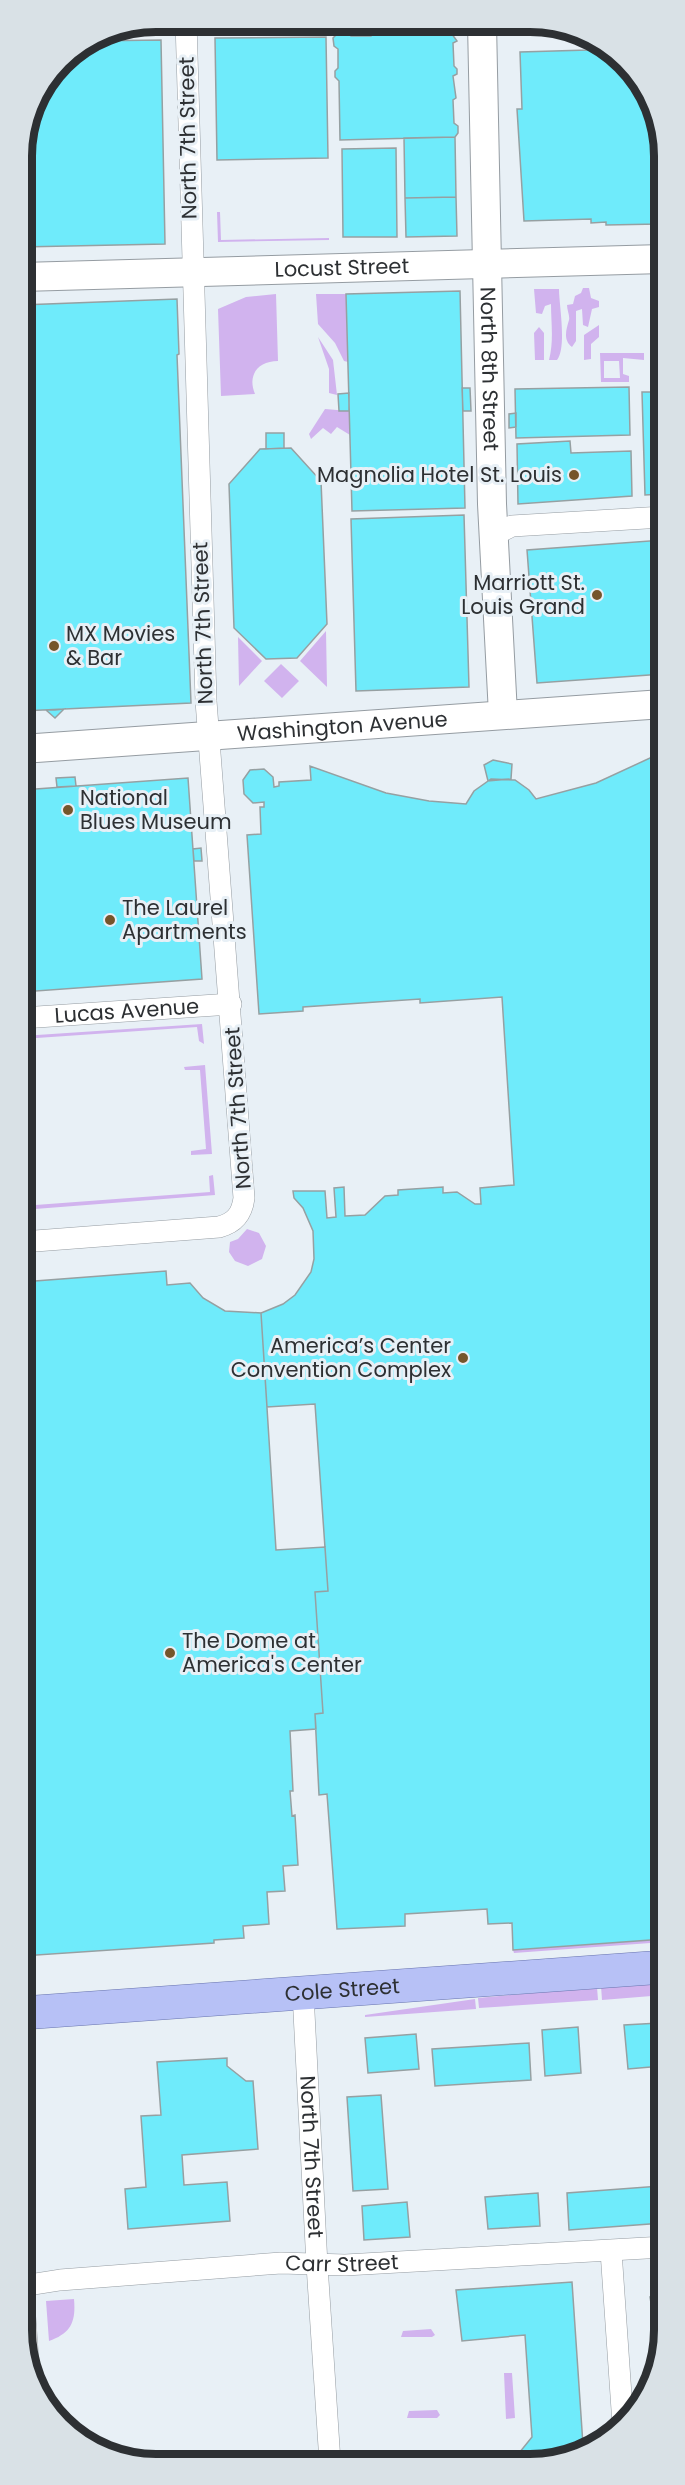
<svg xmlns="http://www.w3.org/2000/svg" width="685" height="2485" font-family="Poppins,sans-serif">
<rect width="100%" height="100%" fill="#e8f0f6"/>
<!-- green -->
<path fill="#d1b3ee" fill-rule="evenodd" d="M 217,212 L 220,212 L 221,240 L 329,238 L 329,240 L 218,242 Z
M 583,288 L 589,288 L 591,298 L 599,301 L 599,307 L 592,309 L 588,327 L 583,325 L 582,309 L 576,311 L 576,341 L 572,347 C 563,340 566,330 569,320 C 570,316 567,310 567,305 L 573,304 L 575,296 L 581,293 Z
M 534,289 L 559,289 C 559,305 567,347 557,360 L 549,360 C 554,341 551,322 551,304 L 545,306 L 542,314 L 536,313 Z
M 276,294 L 278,361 C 258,361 247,375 255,394 L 221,396 L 218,309 L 246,297 Z
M 316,294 L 346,294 L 348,362 L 344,361 L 335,343 L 318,324 Z
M 599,325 L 599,337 L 591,344 L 591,359 L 584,360 L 584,335 Z
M 539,327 L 544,333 L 544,360 L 535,360 L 534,333 Z
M 318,337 L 333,360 L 337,395 L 329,393 L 329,369 Z
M 600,353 L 644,353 L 644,360 L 623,358 L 623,374 L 629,376 L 629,382 L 601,382 ZM 604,361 L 619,361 L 620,378 L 604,378 Z
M 325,409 L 349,411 L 350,435 L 337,427 L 331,434 L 323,428 L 311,439 L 309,434 Z
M 326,631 L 327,687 L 300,661 Z
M 238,637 L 262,661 L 239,686 Z
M 281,664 L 299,681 L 282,698 L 264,681 Z
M 202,1024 L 204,1044 L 199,1041 L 197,1027 L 22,1039 L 22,1036 Z
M 205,1065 L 212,1154 L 191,1155 L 191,1151 L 206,1149 L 200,1070 L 185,1070 L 184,1067 Z
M 213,1175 L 215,1195 L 22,1210 L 22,1206 L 210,1192 L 209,1176 Z
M 247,1229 L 259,1233 L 266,1246 L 262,1259 L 248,1266 L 235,1261 L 229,1252 L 230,1242 L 238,1239 Z
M 664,1939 L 664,1942 L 514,1953 L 513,1950 Z
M 664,1982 L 664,1995 L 602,2000 L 601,1986 Z
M 597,1987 L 598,2000 L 479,2008 L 478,1998 Z
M 475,1999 L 476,2009 L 365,2017 L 365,2015 Z
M 74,2299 C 76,2322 71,2333 49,2341 L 46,2301 Z
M 431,2329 L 435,2335 L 432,2337 L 401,2337 L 403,2331 Z
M 504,2373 L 512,2373 L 515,2418 L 506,2419 Z
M 437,2410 L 440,2415 L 437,2418 L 407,2418 L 409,2411 Z"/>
<!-- building -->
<path fill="#6febfb" stroke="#96a0a2" stroke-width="1.5" d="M 443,30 L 449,30 L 457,41 L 453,43 L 454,66 L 457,69 L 457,74 L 453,76 L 456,98 L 453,100 L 454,123 L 458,126 L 458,133 L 455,137 L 340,140 L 339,81 L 335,77 L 335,71 L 338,68 L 338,49 L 334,46 L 333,38 L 339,32 L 347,32 L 351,36 L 371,36 L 375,32 L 403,35 L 406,31 L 416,31 L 419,34 L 441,33 Z
M 326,37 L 328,158 L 217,160 L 215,38 Z
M 161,40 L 165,244 L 21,247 L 21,147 L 31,104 L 61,60 L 89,41 Z
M 588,48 L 597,48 L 630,67 L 663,138 L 663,222 L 659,224 L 606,225 L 606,222 L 591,223 L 591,219 L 524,221 L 517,109 L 522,109 L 520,52 L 588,50 Z
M 455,137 L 456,197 L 405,198 L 404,138 Z
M 396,148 L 397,237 L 343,237 L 342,149 Z
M 456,197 L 457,236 L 406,237 L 405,198 Z
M 460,291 L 465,508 L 352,511 L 346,294 Z
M 177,299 L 179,354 L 177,355 L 191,703 L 22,711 L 21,305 Z
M 629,387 L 630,435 L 516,438 L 515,389 Z
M 462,388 L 470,388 L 471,411 L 463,411 Z
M 642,392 L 663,392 L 663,494 L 645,495 Z
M 349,393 L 349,411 L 339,411 L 338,394 Z
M 516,413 L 516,427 L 509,428 L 509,414 Z
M 266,433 L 284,433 L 284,448 L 266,449 Z
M 570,441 L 571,453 L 631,451 L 632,496 L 518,504 L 517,444 Z
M 291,448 L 321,481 L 327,624 L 297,658 L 266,659 L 234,628 L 229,484 L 260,449 Z
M 464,515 L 469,687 L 356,691 L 351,519 Z
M 663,540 L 663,674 L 537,683 L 527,550 Z
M 64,709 L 55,718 L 46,710 L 55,710 Z
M 663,752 L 664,1939 L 513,1950 L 512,1923 L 488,1924 L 487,1909 L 405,1914 L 405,1926 L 337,1929 L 327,1794 L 319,1795 L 315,1714 L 323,1713 L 315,1592 L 328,1591 L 315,1404 L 267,1407 L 261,1313 L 283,1304 L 295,1295 L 311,1272 L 314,1259 L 313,1231 L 303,1208 L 294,1198 L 293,1191 L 325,1191 L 327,1218 L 336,1217 L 334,1188 L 344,1187 L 345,1216 L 365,1215 L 385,1196 L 398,1195 L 398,1190 L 443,1187 L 443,1193 L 457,1192 L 475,1204 L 481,1204 L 480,1188 L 514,1185 L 502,997 L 420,1003 L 420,999 L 303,1007 L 303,1011 L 259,1014 L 247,835 L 261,834 L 260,807 L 264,807 L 264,802 L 253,803 L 244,794 L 243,780 L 250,770 L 264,769 L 273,777 L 274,787 L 279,786 L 279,782 L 311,780 L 310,766 L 386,793 L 429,801 L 466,804 L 474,791 L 491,779 L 515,780 L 529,790 L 536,799 L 596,783 Z
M 493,760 L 512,764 L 511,779 L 488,781 L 484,765 Z
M 75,777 L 76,786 L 57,787 L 56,778 Z
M 188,778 L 202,979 L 22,992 L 22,790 Z
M 201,848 L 202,861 L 194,861 L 193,849 Z
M 166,1271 L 167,1285 L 190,1283 L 203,1298 L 225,1311 L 261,1313 L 276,1550 L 325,1547 L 328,1591 L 315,1592 L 323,1713 L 315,1714 L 316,1729 L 290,1731 L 293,1791 L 290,1791 L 292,1816 L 295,1815 L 298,1865 L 283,1866 L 285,1891 L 267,1892 L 269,1924 L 243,1926 L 244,1938 L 214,1940 L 214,1943 L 22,1956 L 22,1282 Z
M 659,2023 L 662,2066 L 628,2069 L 624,2025 Z
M 578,2027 L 581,2073 L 545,2076 L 542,2030 Z
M 416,2034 L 419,2069 L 368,2073 L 365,2038 Z
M 529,2043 L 531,2080 L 435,2086 L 432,2049 Z
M 227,2058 L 227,2066 L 246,2081 L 253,2081 L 258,2149 L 182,2155 L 184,2185 L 227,2182 L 230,2221 L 128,2229 L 125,2189 L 146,2187 L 141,2116 L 161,2115 L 157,2062 Z
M 381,2095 L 388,2189 L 353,2191 L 347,2097 Z
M 660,2186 L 663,2223 L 569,2230 L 567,2193 Z
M 538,2193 L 540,2226 L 488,2229 L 485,2197 Z
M 407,2202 L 410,2237 L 364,2240 L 362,2206 Z
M 572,2282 L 583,2445 L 588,2449 L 547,2463 L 511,2463 L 532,2437 L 525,2335 L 462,2341 L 456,2290 Z
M 652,2286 L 664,2286 L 664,2338 L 657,2354 L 654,2354 L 652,2327 L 655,2327 L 650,2297 L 653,2297 Z"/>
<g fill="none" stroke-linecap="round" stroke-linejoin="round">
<!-- street casing -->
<g stroke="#959ca2" stroke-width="22">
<g id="street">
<path d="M 494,542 L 500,532 L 512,526 L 663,517"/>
<path id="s1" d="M 22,1018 L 231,1004"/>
<path d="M 22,1242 L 219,1227 C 235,1223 242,1214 244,1198 L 206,701 L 186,21"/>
<path id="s2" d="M 303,1993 L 317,2265 L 330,2462"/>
<path d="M 611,2251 L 623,2424"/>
<path d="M 22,2274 L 28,2359"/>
<path id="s3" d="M 22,2286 L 60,2280 L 281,2263 L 345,2265 L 664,2247"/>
</g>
</g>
<!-- secondary casing -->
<g stroke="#959ca2" stroke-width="30">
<g id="secondary">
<path id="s4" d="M 482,23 L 492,504 L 503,714"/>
<path id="s5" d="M 21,277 L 663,259"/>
<path id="s6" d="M 22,749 L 663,704"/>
</g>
</g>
<!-- primary casing -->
<g stroke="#6874ae" stroke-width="34">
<g id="primary">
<path id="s7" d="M 22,2013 L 664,1967"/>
</g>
</g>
<!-- street -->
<use href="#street" stroke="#fff" stroke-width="21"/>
<!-- secondary -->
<use href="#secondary" stroke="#fff" stroke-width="28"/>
<!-- primary -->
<use href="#primary" stroke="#b7c1f6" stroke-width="33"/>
</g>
<!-- markers -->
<g fill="#75552b" stroke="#e8f0f6" stroke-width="2">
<circle cx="574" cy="475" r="6"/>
<circle cx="597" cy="595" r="6"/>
<circle cx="54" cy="646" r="6"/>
<circle cx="68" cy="810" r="6"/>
<circle cx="110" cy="920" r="6"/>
<circle cx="463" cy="1358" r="6"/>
<circle cx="170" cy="1653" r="6"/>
</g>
<g text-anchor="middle" stroke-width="6" stroke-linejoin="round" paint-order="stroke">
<!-- street labels -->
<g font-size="21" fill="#2d3033" stroke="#e8f0f6">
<text transform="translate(188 138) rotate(-91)" y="7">North 7th Street</text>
<text dy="7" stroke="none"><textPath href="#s5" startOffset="321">Locust Street</textPath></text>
<text dy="7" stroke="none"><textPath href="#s4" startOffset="346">North 8th Street</textPath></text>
<text transform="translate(203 623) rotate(-92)" y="7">North 7th Street</text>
<text dy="7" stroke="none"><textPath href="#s6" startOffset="321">Washington Avenue</textPath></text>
<text dy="7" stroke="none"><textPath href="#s1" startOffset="105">Lucas Avenue</textPath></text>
<text transform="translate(238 1108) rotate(-94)" y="7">North 7th Street</text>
<text dy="7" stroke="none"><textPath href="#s7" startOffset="321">Cole Street</textPath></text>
<text dy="7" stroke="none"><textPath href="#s2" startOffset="164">North 7th Street</textPath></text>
<text dy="7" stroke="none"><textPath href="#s3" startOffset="321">Carr Street</textPath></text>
</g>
<!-- poi labels -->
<g font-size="21" fill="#2d3033" stroke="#e8f0f6" text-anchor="start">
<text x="562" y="482" text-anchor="end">Magnolia Hotel St. Louis</text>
<text x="585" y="590" text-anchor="end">Marriott St.<tspan x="585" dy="24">Louis Grand</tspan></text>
<text x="66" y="641">MX Movies<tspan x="66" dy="24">&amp; Bar</tspan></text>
<text x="80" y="805">National<tspan x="80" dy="24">Blues Museum</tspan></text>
<text x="122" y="915">The Laurel<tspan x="122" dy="24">Apartments</tspan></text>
<text x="451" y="1353" text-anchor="end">America’s Center<tspan x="451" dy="24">Convention Complex</tspan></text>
<text x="182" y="1648">The Dome at<tspan x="182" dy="24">America's Center</tspan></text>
</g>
</g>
<!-- crop -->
<path d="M0 0H685V2485H0ZM156 32H530A124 124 0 0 1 654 156V2330A124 124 0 0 1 530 2454H156A124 124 0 0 1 32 2330V156A124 124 0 0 1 156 32Z" fill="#d9e1e6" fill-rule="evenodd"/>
<path fill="none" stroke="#2d3033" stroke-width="8" d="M156 32H530A124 124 0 0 1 654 156V2330A124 124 0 0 1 530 2454H156A124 124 0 0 1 32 2330V156A124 124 0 0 1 156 32Z"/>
</svg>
